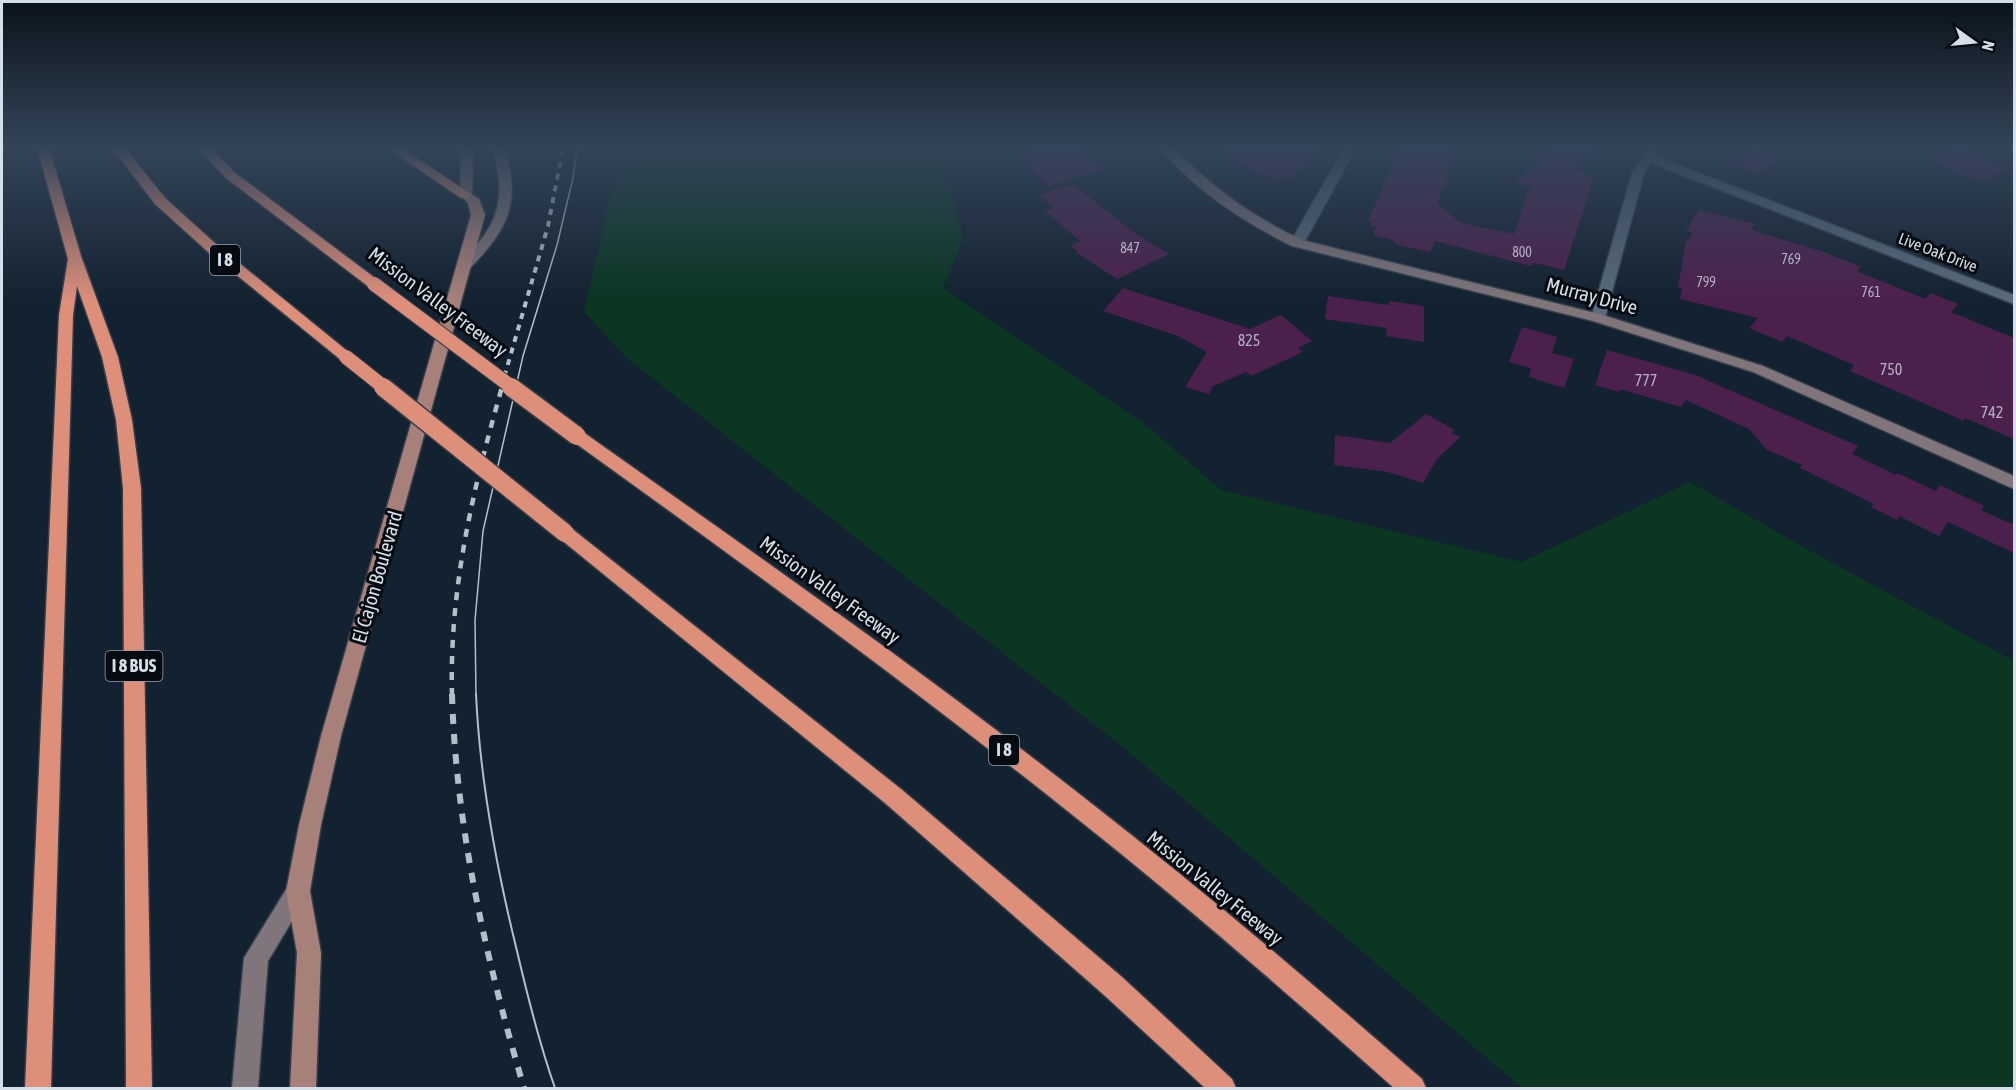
<svg xmlns="http://www.w3.org/2000/svg" width="2016" height="1090" font-family="'Asap Condensed',sans-serif">
<rect width="100%" height="100%" fill="#132230"/>
<!-- green -->
<path fill="#0a3622" d="M 627,148 L 941,148 L 963,239 L 943,288 L 1146,425 L 1221,490 L 1522,562 L 1690,482 L 1812,552 L 2014,661 L 2014,1088 L 1522,1088 L 1125,749 L 628,359 L 584,312 L 608,205 L 628,155 Z"/>
<!-- building -->
<path fill="#4c204d" d="M 1038,148 L 1079,148 L 1104,169 L 1049,186 L 1015,155 Z
M 1222,148 L 1322,148 L 1290,178 L 1283,176 L 1278,180 L 1252,171 Z
M 1400,148 L 1451,148 L 1446,161 L 1453,162 L 1437,203 L 1461,223 L 1514,234 L 1530,187 L 1514,183 L 1554,148 L 1600,148 L 1574,171 L 1594,176 L 1564,270 L 1540,264 L 1532,263 L 1531,266 L 1435,241 L 1430,252 L 1399,245 L 1393,242 L 1394,240 L 1373,235 L 1376,227 L 1371,226 L 1372,222 L 1368,221 Z
M 1754,148 L 1779,157 L 1760,174 L 1733,164 Z
M 1958,148 L 1964,148 L 2009,169 L 1978,182 L 1930,160 Z
M 1073,184 L 1133,232 L 1169,254 L 1117,279 L 1076,252 L 1078,251 L 1070,246 L 1080,241 L 1045,211 L 1054,208 L 1039,195 Z
M 1699,210 L 1755,224 L 1751,230 L 1821,251 L 1861,267 L 1857,271 L 1925,299 L 1931,293 L 1958,304 L 1951,312 L 2014,338 L 2014,439 L 1965,418 L 1964,421 L 1850,371 L 1854,365 L 1787,336 L 1782,342 L 1749,328 L 1758,318 L 1680,299 L 1682,288 L 1678,287 L 1686,242 L 1693,233 L 1686,231 Z
M 1123,288 L 1250,329 L 1281,315 L 1312,341 L 1298,348 L 1303,352 L 1251,376 L 1246,372 L 1213,386 L 1209,394 L 1185,387 L 1207,352 L 1178,336 L 1103,311 Z
M 1328,296 L 1389,305 L 1389,301 L 1424,306 L 1424,342 L 1386,336 L 1387,328 L 1325,319 Z
M 1522,327 L 1557,337 L 1552,353 L 1574,359 L 1564,388 L 1529,377 L 1531,368 L 1509,362 Z
M 1607,350 L 1695,375 L 1858,446 L 1852,454 L 1896,475 L 1897,473 L 1936,491 L 1940,485 L 1984,506 L 1981,510 L 2014,525 L 2014,553 L 1948,522 L 1939,536 L 1899,516 L 1897,520 L 1871,507 L 1874,504 L 1800,468 L 1802,465 L 1766,449 L 1749,429 L 1686,400 L 1681,407 L 1620,389 L 1619,392 L 1595,385 Z
M 1426,414 L 1455,430 L 1451,433 L 1460,437 L 1437,459 L 1423,483 L 1388,472 L 1334,465 L 1335,435 L 1390,443 Z"/>
<g fill="none" stroke-linecap="round" stroke-linejoin="round">
<!-- street casing -->
<g stroke="#343e4a" stroke-width="3">
<path id="street" d="M 1344,148 L 1356,148 L 1304,243 L 1297,247 L 1292,246 L 1290,243 Z
M 1648,148 L 1660,148 L 1655,156 L 2014,295 L 2014,304 L 1651,163 L 1644,173 L 1605,318 L 1598,322 L 1593,321 L 1591,318 L 1632,173 Z"/>
</g>
<!-- secondary casing -->
<g stroke="#343e4a" stroke-width="3">
<path id="secondary" d="M 461,148 L 473,148 L 472,195 L 466,199 L 460,195 Z
M 492,148 L 504,148 C 522,202 508,229 470,268 L 465,269 L 458,265 C 466,255 475,247 483,237 C 504,209 502,180 492,148 Z
M 1161,148 L 1174,148 C 1211,187 1253,217 1302,240 L 1603,315 L 1763,366 L 2014,476 L 2014,489 L 1753,372 L 1593,321 L 1292,246 C 1244,222 1195,191 1161,148 Z
M 298,880 L 306,883 L 310,891 L 268,961 L 258,1088 L 232,1088 L 244,958 L 290,883 Z"/>
</g>
<!-- primary casing -->
<g stroke="#343e4a" stroke-width="3">
<path id="primary" d="M 466,191 L 479,199 L 485,215 L 341,736 L 321,825 L 310,891 L 321,953 L 316,1088 L 290,1088 L 297,953 L 286,891 L 299,825 L 321,736 L 471,215 L 468,203 L 460,195 Z"/>
</g>
<!-- highway casing -->
<g stroke="#343e4a" stroke-width="3">
<path id="highway" d="M 37,148 L 49,148 L 81,256 L 118,357 L 132,420 L 141,488 L 152,1088 L 126,1088 L 123,488 L 116,420 L 102,357 L 77,286 L 73,315 L 51,1088 L 25,1088 L 59,315 L 68,259 Z
M 112,148 L 125,148 L 165,198 L 217,245 L 351,354 L 354,357 L 351,360 L 341,360 L 207,251 L 155,204 Z
M 198,148 L 211,148 L 234,172 L 379,281 L 381,284 L 379,287 L 369,287 L 226,178 Z
M 387,148 L 402,148 L 472,195 L 466,199 L 461,198 Z
M 577,430 L 583,432 C 751,551 920,669 1082,796 C 1199,887 1311,982 1422,1079 L 1426,1088 L 1394,1088 C 1287,993 1178,898 1065,809 C 904,681 738,560 571,440 L 569,436 L 571,432 Z
M 565,526 L 571,528 L 901,789 L 1122,977 L 1232,1079 L 1236,1088 L 1205,1088 L 1104,995 L 885,803 L 559,538 L 556,533 L 559,528 Z"/>
</g>
<!-- street -->
<use href="#street" fill="#586a7b" fill-rule="evenodd"/>
<!-- secondary -->
<use href="#secondary" fill="#80757b" fill-rule="evenodd"/>
<!-- primary -->
<use href="#primary" fill="#a8807a" fill-rule="evenodd"/>
<!-- highway -->
<use href="#highway" fill="#de8f7a" fill-rule="evenodd"/>
<!-- tram-far1 -->
<path stroke="#b4bfca" stroke-width="1.5" d="M 476,696 L 475,620 L 483,531 L 523,356 L 557,245 L 573,178 L 577,148"/>
<!-- tram -->
<path stroke="#b4bfca" stroke-width="2" d="M 476,694 C 480,782 496,866 517,951 C 528,998 539,1043 555,1088"/>
<!-- rail-far2 -->
<path stroke="#b4bfca" stroke-width="4" stroke-dasharray="6 6" stroke-linecap="butt" d="M 501,388 L 548,226 L 563,148"/>
<!-- rail-far1 -->
<path stroke="#b4bfca" stroke-width="4.5" stroke-dasharray="8 8" stroke-linecap="butt" d="M 452,696 C 449,589 473,489 502,387"/>
<!-- rail -->
<path stroke="#b4bfca" stroke-width="6" stroke-dasharray="10 10" stroke-linecap="butt" d="M 452,694 C 456,829 486,959 524,1088"/>
<!-- highway-bridge-far1 casing -->
<g stroke="#343e4a" stroke-width="16" stroke-linecap="butt">
<path id="highway-bridge-far1" d="M 374,284 L 513,388
M 346,357 L 385,388"/>
</g>
<!-- highway-bridge casing -->
<g stroke="#343e4a" stroke-width="21" stroke-linecap="butt">
<path id="highway-bridge" d="M 383,387 L 565,533
M 511,387 L 577,436"/>
</g>
<!-- highway-bridge-far1 -->
<use href="#highway-bridge-far1" stroke="#de8f7a" stroke-width="14"/>
<!-- highway-bridge -->
<use href="#highway-bridge" stroke="#de8f7a" stroke-width="18"/>
</g>
<!-- sky -->
<linearGradient id="sky" x2="0" y2="1"><stop stop-color="#0a131a"/><stop offset="0.49" stop-color="#334459"/><stop offset="1" stop-color="#334459" stop-opacity="0"/></linearGradient>
<rect width="2016" height="301" fill="url(#sky)"/>
<g text-anchor="middle" stroke-width="6" stroke-linejoin="round" paint-order="stroke">
<!-- far-number labels -->
<g font-size="14" fill="#b3afc2">
<text x="1130" y="253">847</text>
<text x="1522" y="257">800</text>
<text x="1791" y="264">769</text>
<text x="1706" y="287">799</text>
<text x="1871" y="297">761</text>
</g>
<!-- far-street labels -->
<g font-size="16" fill="#d5dfe9" stroke="#050b11">
<text transform="translate(1938 252) rotate(21)" y="6">Live Oak Drive</text>
</g>
<!-- number labels -->
<g font-size="16" fill="#b3afc2">
<text x="1249" y="346">825</text>
<text x="1891" y="375">750</text>
<text x="1646" y="386">777</text>
<text x="1992" y="418">742</text>
</g>
<!-- shield labels -->
<g fill="#050b11" stroke="#979fa8" stroke-width="1.5">
<rect x="210" y="245" width="30" height="30" rx="4.5"/>
<rect x="105.5" y="651" width="57" height="30" rx="4.5"/>
<rect x="989" y="735" width="30" height="30" rx="4.5"/>
</g>
<g font-size="18" font-weight="bold" fill="#d5dfe9">
<text x="225" y="266">I 8</text>
<text x="134" y="672">I 8 BUS</text>
<text x="1004" y="756">I 8</text>
</g>
<!-- street labels -->
<g font-size="20" fill="#d5dfe9" stroke="#050b11">
<text transform="translate(1592 296) rotate(15)" y="7">Murray Drive</text>
<text transform="translate(438 302) rotate(37)" y="7">Mission Valley Freeway</text>
<text transform="translate(377 577) rotate(-74)" y="7">El Cajon Boulevard</text>
<text transform="translate(830 590) rotate(36)" y="7">Mission Valley Freeway</text>
<text transform="translate(1215 888) rotate(39)" y="7">Mission Valley Freeway</text>
</g>
</g>
<!-- border -->
<rect width="2016" height="1090" fill="none" stroke="#d5dfe9" stroke-width="6"/>
<!-- north arrow -->
<g transform="translate(1974 42) rotate(105)" stroke="#050b11" stroke-width="4.5" paint-order="stroke">
<path d="M0-4.5L10 22L0 15L-10 22Z" fill="#d5dfe9"/>
<text y="-9" font-size="16" font-weight="bold" text-anchor="middle" fill="#d5dfe9">N</text>
</g>
</svg>
